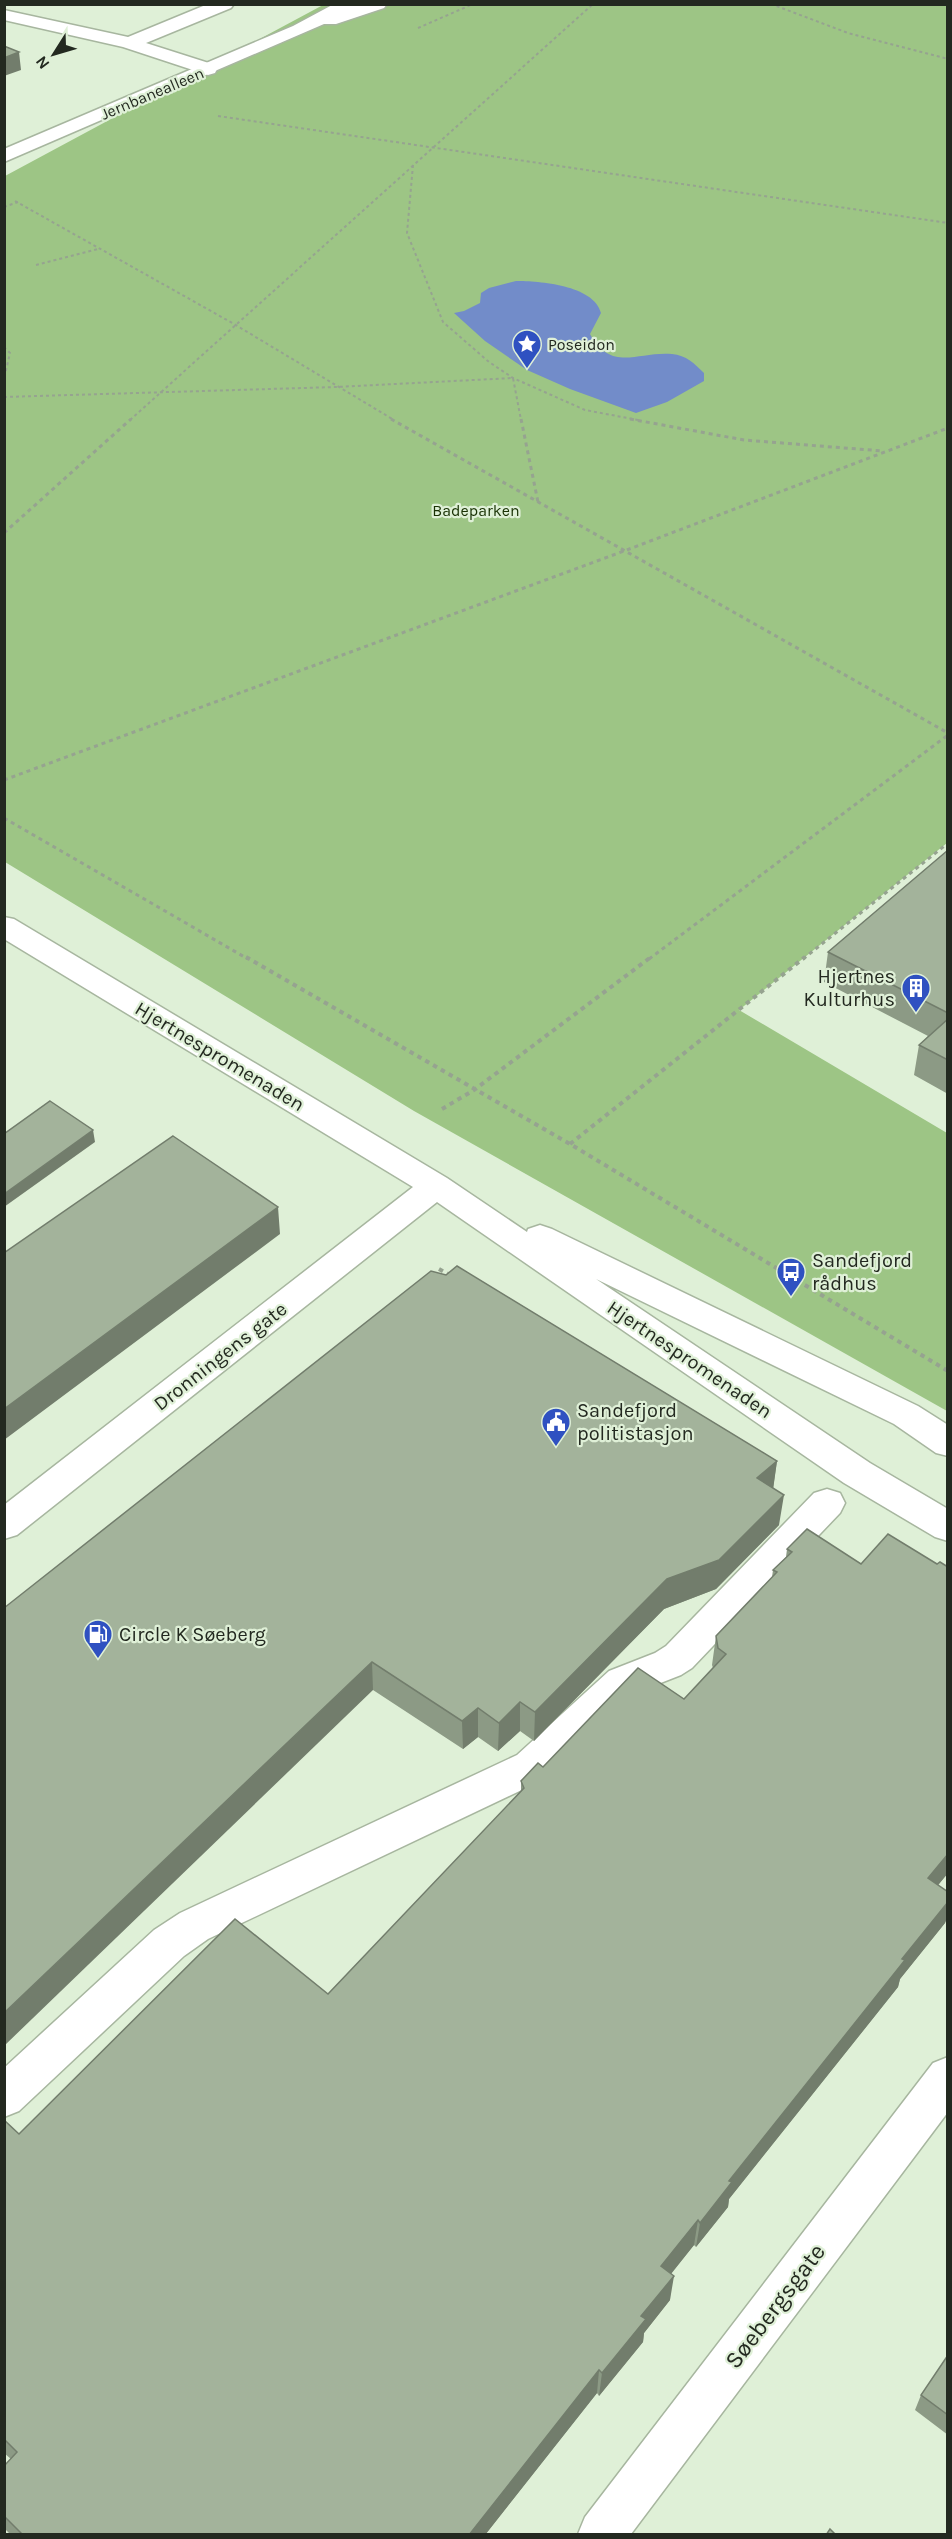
<svg xmlns="http://www.w3.org/2000/svg" width="952" height="2539" font-family="Karla,sans-serif">
<rect width="100%" height="100%" fill="#dff0d7"/>
<!-- green -->
<path fill="#9dc585" d="M 323,5 L 947,5 L 947,843 L 739,1010 L 947,1133 L 947,1411 L 414,1111 L 5,862 L 5,176 Z"/>
<!-- water -->
<path fill="#728cc9" d="M 516,281 C 539,281 594,285 601,313 L 590,334 C 611,373 638,351 672,354 C 686,355 695,364 704,373 L 704,381 L 667,402 L 636,413 L 570,389 L 527,370 L 485,341 L 454,313 L 464,311 L 480,303 L 481,293 L 489,288 Z"/>
<g fill="none" stroke-linecap="round" stroke-linejoin="round">
<!-- lane casing -->
<g stroke="#a7b69f" stroke-width="3">
<path id="lane" d="M 208,4 L 234,4 L 231,8 L 146,43 L 215,65 L 217,69 L 215,73 L 208,75 L 123,47 L 4,20 L 4,10 L 128,37 Z"/>
</g>
<!-- street casing -->
<g stroke="#a7b69f" stroke-width="3">
<path id="street" d="M 4,917 L 14,919 L 447,1178 L 527,1232 L 528,1229 L 540,1225 L 552,1229 L 918,1406 L 948,1425 L 948,1456 L 936,1453 L 894,1424 L 596,1279 L 870,1463 L 948,1509 L 948,1541 L 935,1537 L 844,1483 L 437,1202 L 17,1535 L 4,1539 L 4,1505 L 413,1187 L 4,939 Z
M 827,1489 L 840,1493 L 845,1503 L 840,1513 L 692,1668 L 681,1675 L 635,1693 L 545,1779 L 208,1939 L 184,1956 L 19,2111 L 4,2117 L 4,2068 L 154,1930 L 180,1913 L 517,1755 L 609,1671 L 655,1653 L 666,1646 L 814,1493 Z
M 948,2057 L 948,2112 L 631,2534 L 578,2534 L 585,2517 L 933,2063 Z"/>
</g>
<!-- secondary casing -->
<g stroke="#a7b69f" stroke-width="3">
<path id="secondary" d="M 334,4 L 387,4 L 384,8 L 336,24 L 324,24 L 4,162 L 4,149 L 293,26 Z"/>
</g>
<!-- path-far2 -->
<path stroke="#96a390" stroke-width="2" stroke-dasharray="3 3" stroke-linecap="butt" d="M 771,4 L 848,33 L 948,59
M 418,28 L 473,4
M 218,116 L 948,223
M 413,165 L 407,233 L 443,322 L 489,362 L 513,378 L 585,410 L 638,420
M 15,201 L 234,324 L 394,420
M 4,207 L 18,202
M 36,265 L 98,249
M 4,347 L 10,353 L 4,379
M 4,397 L 336,387 L 513,378 L 521,420
M 130,420 L 593,4"/>
<!-- path-far1 -->
<path stroke="#96a390" stroke-width="3" stroke-dasharray="4 4" stroke-linecap="butt" d="M 391,419 L 948,733
M 521,419 L 538,502
M 630,419 L 744,440 L 883,451
M 4,533 L 131,419
M 4,780 L 624,551 L 948,428
M 4,818 L 248,959
M 649,959 L 948,735
M 803,959 L 948,843"/>
<!-- path -->
<path stroke="#96a390" stroke-width="4" stroke-dasharray="4.5 4.5" stroke-linecap="butt" d="M 246,957 L 570,1144 L 948,1371
M 442,1109 L 474,1090 L 651,957
M 570,1144 L 805,957
M 439,1269 L 450,1275"/>
<!-- lane -->
<use href="#lane" fill="#fff" fill-rule="evenodd"/>
<!-- street -->
<use href="#street" fill="#fff" fill-rule="evenodd"/>
<!-- secondary -->
<use href="#secondary" fill="#fff" fill-rule="evenodd"/>
</g>
<!-- wall -->
<path fill="#8c9a85" d="M 948,850 L 948,1094 L 914,1075 L 919,1045 L 928,1036 L 824,982 L 828,952 Z
M 777,1461 L 773,1488 L 779,1525 L 716,1589 L 664,1609 L 534,1741 L 520,1731 L 498,1751 L 478,1737 L 463,1749 L 373,1690 L 4,1608 Z
M 787,1549 L 861,1564 L 937,1564 L 948,1567 L 948,1873 L 938,1885 L 948,1892 L 948,1915 L 945,1923 L 900,1979 L 898,1987 L 729,2199 L 728,2207 L 696,2247 L 694,2245 L 671,2274 L 670,2300 L 644,2333 L 643,2342 L 599,2396 L 597,2393 L 485,2535 L 11,2535 L 4,2528 L 4,2466 L 11,2459 L 4,2453 L 4,2120 L 19,2134 L 328,1994 L 521,1792 L 521,1781 L 543,1767 L 684,1699 L 713,1668 L 712,1665 L 716,1636 L 772,1577 L 773,1570 L 786,1557 Z
M 948,2355 L 948,2435 L 915,2410 L 921,2395 Z"/>
<!-- shaded-wall -->
<path fill="#727d6c" d="M 19,52 L 21,70 L 4,76 L 4,58 Z
M 93,1130 L 95,1142 L 4,1207 L 4,1194 Z
M 278,1207 L 280,1234 L 4,1440 L 4,1409 Z
M 777,1461 L 773,1490 L 757,1478 Z
M 784,1495 L 779,1525 L 716,1589 L 664,1609 L 534,1741 L 535,1712 L 667,1579 Z
M 372,1662 L 373,1690 L 4,2046 L 4,2013 Z
M 520,1702 L 520,1731 L 498,1751 L 499,1723 Z
M 478,1708 L 478,1737 L 463,1749 L 462,1721 Z
M 948,1854 L 948,1873 L 921,1906 L 928,1878 Z
M 948,1902 L 948,1915 L 945,1923 L 900,1979 L 898,1987 L 729,2199 L 728,2207 L 696,2247 L 700,2223 L 729,2181 L 902,1959 Z
M 698,2220 L 694,2245 L 658,2290 L 661,2266 Z
M 674,2276 L 670,2300 L 644,2333 L 643,2342 L 599,2396 L 602,2373 L 641,2316 Z
M 599,2370 L 597,2393 L 485,2535 L 469,2535 Z"/>
<!-- building -->
<path fill="#a3b39b" stroke="#727d6c" stroke-width="1.5" d="M 4,46 L 19,52 L 4,58 Z
M 948,850 L 948,1013 L 828,952 Z
M 948,1019 L 948,1060 L 919,1045 Z
M 50,1101 L 93,1130 L 4,1194 L 4,1134 Z
M 173,1136 L 278,1207 L 4,1409 L 4,1253 Z
M 457,1266 L 777,1461 L 757,1478 L 784,1495 L 719,1560 L 667,1579 L 535,1712 L 520,1702 L 499,1723 L 478,1708 L 462,1721 L 372,1662 L 4,2013 L 4,1608 L 431,1271 L 446,1275 Z
M 807,1529 L 861,1564 L 888,1534 L 937,1564 L 940,1562 L 948,1567 L 948,1854 L 928,1878 L 948,1892 L 948,1902 L 902,1959 L 905,1960 L 729,2181 L 732,2182 L 700,2223 L 698,2220 L 661,2266 L 674,2276 L 641,2316 L 646,2319 L 602,2373 L 599,2370 L 469,2535 L 23,2535 L 4,2516 L 4,2466 L 17,2452 L 4,2439 L 4,2120 L 19,2134 L 235,1919 L 328,1994 L 524,1788 L 521,1781 L 538,1763 L 543,1767 L 638,1668 L 684,1699 L 726,1654 L 718,1648 L 716,1636 L 777,1572 L 773,1570 L 792,1552 L 787,1549 Z
M 948,2355 L 948,2415 L 921,2395 Z
M 830,2529 L 836,2535 L 826,2535 Z"/>
<!-- icons -->
<defs>
<g id="sight-pin" transform="scale(1.5)"><path d="M0 17L-7.5 6A9.5 9.5 0 1 1 7.5 6Z" fill="#2f51c1" stroke="#dff0d7"/><path d="M0-6L1.8-2.2L6-1.7L2.9 1.2L3.7 5.4L0 3.3L-3.7 5.4L-2.9 1.2L-6-1.7L-1.8-2.2Z" fill="#fff"/></g>
<g id="building-pin" transform="scale(1.5)"><path d="M0 17L-7.5 6A9.5 9.5 0 1 1 7.5 6Z" fill="#2f51c1" stroke="#dff0d7"/><path d="M-4-6H4V6H1V3H-1V6H-4ZM-2.5-4.3h1.7v1.8h-1.7ZM.8-4.3h1.7v1.8H.8ZM-2.5-1h1.7V.8h-1.7ZM.8-1h1.7V.8H.8Z" fill="#fff"/></g>
<g id="bus-pin" transform="scale(1.5)"><path d="M0 17L-7.5 6A9.5 9.5 0 1 1 7.5 6Z" fill="#2f51c1" stroke="#dff0d7"/><path d="M-5-6H5V4H4V6H2V4H-2V6H-4V4H-5ZM-3.5-4V0h7V-4ZM-3.5 1.2v1.5H-2V1.2ZM2 1.2v1.5H3.5V1.2Z" fill="#fff"/></g>
<g id="civic-pin" transform="scale(1.5)"><path d="M0 17L-7.5 6A9.5 9.5 0 1 1 7.5 6Z" fill="#2f51c1" stroke="#dff0d7"/><path d="M-.6-6.5H3V-4.5H.6V-3L4-1V1h2V6H-6V1h2V-1L-.6-3ZM-1.2 2.5V6h2.4V2.5Z" fill="#fff"/></g>
<g id="fuel-pin" transform="scale(1.5)"><path d="M0 17L-7.5 6A9.5 9.5 0 1 1 7.5 6Z" fill="#2f51c1" stroke="#dff0d7"/><path d="M-5.5-6h7V0h2V4h1.3V-2.5L3-4.5l.8-.8L6-3V5H2.5V1h-1V6h-7ZM-4.2-4.7v3.2H.2V-4.7Z" fill="#fff"/></g>
</defs>
<g fill-rule="evenodd">
<use href="#sight-pin" x="527" y="344"/>
<use href="#building-pin" x="916" y="988"/>
<use href="#bus-pin" x="791" y="1272"/>
<use href="#civic-pin" x="556" y="1422"/>
<use href="#fuel-pin" x="98" y="1634"/>
</g>
<g text-anchor="middle" stroke-width="4.5" stroke-linejoin="round" paint-order="stroke">
<!-- far-street labels -->
<g font-size="16" fill="#232920" stroke="#dff0d7">
<text transform="translate(152 93) rotate(-23)" y="6">Jernbanealleen</text>
</g>
<!-- far-poi labels -->
<g font-size="16" fill="#232920" stroke="#dff0d7" text-anchor="start">
<text x="548" y="350">Poseidon</text>
</g>
<!-- far-park labels -->
<g font-size="16" fill="#193204" stroke="#dff0d7">
<text x="476" y="516">Badeparken</text>
</g>
<!-- poi labels -->
<g font-size="20" fill="#232920" stroke="#dff0d7" text-anchor="start">
<text x="895" y="983" text-anchor="end">Hjertnes<tspan x="895" dy="23">Kulturhus</tspan></text>
<text x="812" y="1267">Sandefjord<tspan x="812" dy="23">rådhus</tspan></text>
<text x="577" y="1417">Sandefjord<tspan x="577" dy="23">politistasjon</tspan></text>
<text x="119" y="1641">Circle K Søeberg</text>
</g>
<!-- street labels -->
<g font-size="20" fill="#232920" stroke="#dff0d7">
<text transform="translate(220 1056) rotate(31)" y="7">Hjertnespromenaden</text>
<text transform="translate(220 1356) rotate(-38)" y="7">Dronningens gate</text>
<text transform="translate(690 1359) rotate(34)" y="7">Hjertnespromenaden</text>
</g>
<!-- near-street labels -->
<g font-size="24" fill="#232920" stroke="#dff0d7">
<text transform="translate(775 2306) rotate(-53)" y="8">Søebergsgate</text>
</g>
</g>
<!-- border -->
<rect width="952" height="2539" fill="none" stroke="#232920" stroke-width="12"/>
<!-- north arrow -->
<g transform="translate(54 54) rotate(233)" stroke="#dff0d7" stroke-width="4.5" paint-order="stroke">
<path d="M0-4.5L10 22L0 15L-10 22Z" fill="#232920"/>
<text y="-9" font-size="16" font-weight="bold" text-anchor="middle" fill="#232920">N</text>
</g>
</svg>
